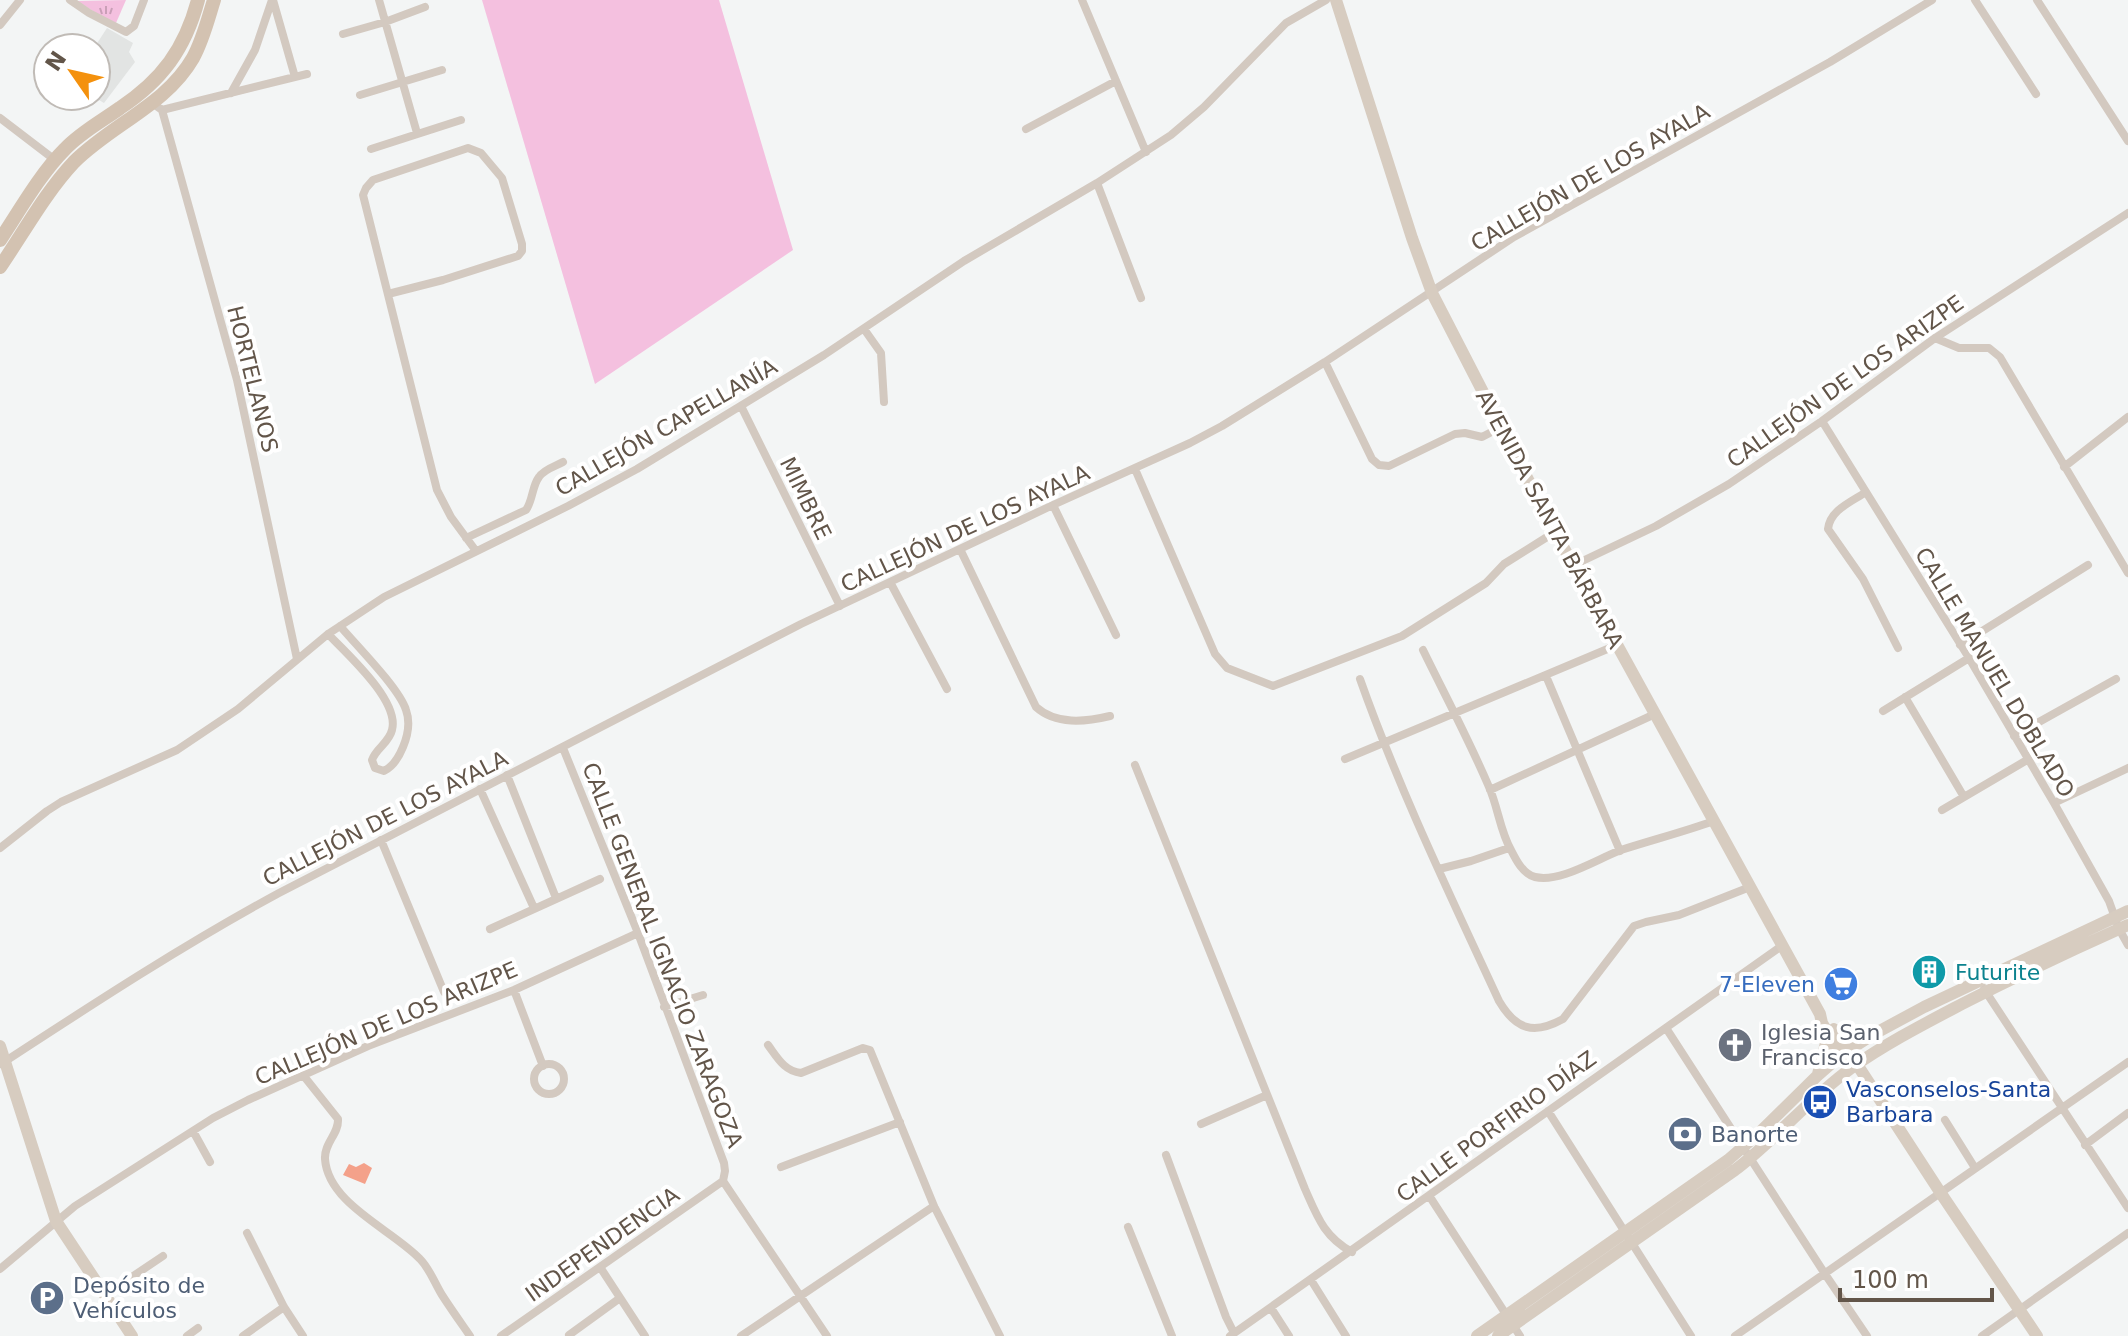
<svg xmlns="http://www.w3.org/2000/svg" width="2128" height="1336" font-family="'DejaVu Sans',sans-serif">
<defs>
<pattern id="grass-tufts" width="24" height="20" patternUnits="userSpaceOnUse" patternTransform="scale(2)"><rect width="24" height="20" fill="#f4c0df"/><path d="M3 7l-1-3M5 7V3M7 7l1-3M15 17l-1-3M17 17v-4M19 17l1-3" fill="none" stroke="#c99fb7"/></pattern>
</defs>
<rect width="100%" height="100%" fill="#f3f5f5"/>
<!-- education -->
<path fill="#e2e4e3" d="M 107,28 L 133,43 L 129,52 L 135,62 L 104,103 L 94,97 L 89,100 L 84,96 L 96,96 L 96,48 L 94,48 Z"/>
<!-- grass -->
<path fill="url(#grass-tufts)" d="M 126,0 L 116,23 L 104,18 L 77,1 Z"/>
<!-- garden -->
<path fill="#f4c0df" d="M 482,0 L 719,0 L 793,250 L 595,384 Z"/>
<!-- water -->
<path fill="#f4a18a" d="M 364,1163 L 372,1168 L 365,1184 L 343,1175 L 349,1164 L 356,1167 Z"/>
<g fill="none" stroke-linecap="round" stroke-linejoin="round">
<!-- street -->
<path stroke="#d3c9c0" stroke-width="8" d="M 70,0 L 89,13 L 126,32 L 134,26 L 144,0
M 273,0 L 295,77
M 379,0 L 417,133
M 1082,0 L 1146,152
M 1975,0 L 2036,94
M 2037,0 L 2128,141
M 0,25 L 20,0
M 343,34 L 385,22 L 425,7
M 231,93 L 255,50 L 272,0
M 360,95 L 442,70
M 152,103 L 162,110 L 237,380 L 297,659
M 162,110 L 307,74
M 0,118 L 55,160
M 1026,129 L 1116,81
M 371,149 L 461,120
M 1097,183 L 1141,298
M 388,294 L 443,280 L 518,256 L 522,251 L 522,244 L 502,178 L 481,153 L 468,148 L 373,180 L 366,188 L 363,195 L 437,490 L 451,517 L 476,551
M 864,329 L 881,353 L 884,402
M 1935,338 L 1959,348 L 1989,348 L 2000,357 L 2128,573
M 1325,362 L 1372,459 L 1379,465 L 1389,466 L 1455,434 L 1465,433 L 1482,437 L 1501,427
M 741,406 L 840,606
M 1822,421 L 1969,658 L 2054,803 L 2109,901 L 2119,929 L 2128,945
M 2064,467 L 2128,417
M 1135,469 L 1215,654 L 1227,668 L 1273,686 L 1402,636 L 1486,583 L 1504,564 L 1555,532
M 1866,492 C 1851,502 1830,510 1828,529 L 1863,579 L 1898,648
M 1053,505 L 1116,635
M 466,538 L 526,510 C 533,500 532,486 539,477 C 544,469 556,466 563,462
M 960,549 L 1036,707 C 1056,725 1085,722 1110,716
M 1574,565 L 1656,526 L 1729,484 L 1822,421 L 1935,338 L 2128,213
M 890,582 L 947,689
M 328,634 C 347,654 400,701 392,730 C 389,743 376,748 372,760 L 375,768 L 384,771 C 394,766 399,757 403,747 C 408,735 410,721 406,710 C 399,688 356,645 340,626
M 1960,645 L 2088,565
M 1423,650 C 1445,695 1469,740 1489,787 C 1498,807 1500,831 1511,850 C 1516,860 1523,874 1535,877 C 1560,883 1597,859 1621,850 C 1652,840 1683,832 1714,821
M 1546,676 L 1620,851
M 1360,679 C 1399,789 1450,895 1499,1001 C 1516,1030 1534,1035 1563,1019 L 1634,926 L 1646,922 L 1679,915 L 1750,887
M 1905,697 L 1964,797
M 1883,711 L 1969,658
M 2014,736 L 2116,679
M 563,748 L 638,933 L 724,1163 L 725,1171 L 723,1181 L 827,1336
M 1345,759 L 1617,645
M 1135,765 L 1305,1189 C 1317,1216 1324,1237 1352,1252
M 507,775 L 556,898
M 480,789 L 534,908
M 1490,790 L 1655,714
M 2054,803 L 2128,768
M 1942,810 L 2027,760
M 381,840 L 444,992
M 0,848 L 47,811 L 61,802 L 177,750 L 238,709 L 328,634 L 384,597 L 568,506 L 637,469 L 824,355 L 964,261 L 1097,183 L 1171,135 L 1204,107 L 1286,23 L 1326,0
M 1439,869 L 1471,861 L 1509,848
M 490,929 L 600,879
M 1984,989 L 2128,1208
M 514,990 L 543,1066
M 664,1007 L 703,995
M 1666,1028 L 1825,1274 L 1867,1336
M 768,1045 C 777,1057 784,1071 801,1073 L 863,1048 L 870,1050 L 934,1206 L 1000,1336
M 1,1064 C 93,1004 183,945 279,893 L 801,624 L 1053,505 L 1190,443 L 1222,426 L 1325,362 L 1514,237 L 1830,62 L 1932,0
M534 1079a15 15 0 1 1 30 0a15 15 0 1 1-30 0Z
M 303,1075 L 338,1119 C 339,1134 324,1143 325,1159 C 328,1204 393,1230 420,1259 C 430,1269 435,1284 442,1295 C 451,1309 461,1323 470,1336
M 1548,1111 L 1691,1336
M 1945,1120 L 1975,1168
M 1201,1124 L 1267,1095
M 193,1131 L 210,1162
M 2085,1145 L 2128,1113
M 1166,1155 L 1226,1317 L 1234,1333
M 781,1167 L 900,1122
M 1430,1197 L 1520,1336
M 1128,1227 L 1172,1336
M 247,1233 L 284,1307 L 303,1336
M 600,1267 L 645,1336
M 0,1269 L 75,1206 L 213,1118 L 248,1100 L 368,1046 L 514,990 L 638,933
M 1311,1280 L 1346,1336
M 105,1295 L 163,1256
M 1271,1308 L 1289,1336
M 569,1335 L 620,1298
M 187,1336 L 198,1328
M 243,1336 L 284,1307
M 501,1336 L 723,1181
M 741,1336 L 934,1206
M 1230,1336 L 1783,945
M 1735,1336 L 2128,1062
M 1982,1336 L 2128,1233"/>
<!-- secondary -->
<path stroke="#d7ccc0" stroke-width="12" d="M 1336,0 L 1412,238 L 1432,293 L 1555,532 L 1820,1014 L 1822,1023 L 1849,1069
M 1834,1029 L 1940,1192 L 2037,1336
M 0,1046 L 56,1221 L 132,1336
M 1818,1074 L 1826,1043 L 1822,1030
M 1477,1336 L 1728,1160 L 1758,1134 L 1817,1076 L 1841,1055 L 1874,1034 L 1924,1007 L 2128,911
M 1498,1336 L 1735,1170 C 1776,1139 1809,1099 1850,1069 C 1885,1044 1924,1024 1962,1004 C 2017,976 2072,950 2128,925"/>
<!-- primary -->
<path stroke="#d3c2b1" stroke-width="14" d="M 0,240 C 20,210 40,174 65,149 C 81,132 102,121 120,108 C 162,80 185,49 198,0
M 0,267 C 24,232 45,193 74,162 C 112,124 166,105 193,58 C 203,40 208,19 214,0"/>
</g>
<!-- icons -->
<defs>
<g id="building-disc" transform="scale(1.8)"><circle r="9.5" fill="#0f9aa8" stroke="#fff"/><path d="M-4-6H4V6H1V3H-1V6H-4ZM-2.5-4.3h1.7v1.8h-1.7ZM.8-4.3h1.7v1.8H.8ZM-2.5-1h1.7V.8h-1.7ZM.8-1h1.7V.8H.8Z" fill="#fff"/></g>
<g id="supermarket-disc" transform="scale(1.8)"><circle r="9.5" fill="#3f7fe0" stroke="#fff"/><path d="M-6-5.5h2.5l.6 2H6L4.5 2H-2.5L-4.4-4H-6ZM-1.5 3.2a1.3 1.3 0 1 0 .1 0ZM3 3.2a1.3 1.3 0 1 0 .1 0Z" fill="#fff"/></g>
<g id="church-disc" transform="scale(1.8)"><circle r="9.5" fill="#6b7280" stroke="#fff"/><path d="M-1.2-6h2.4v3.5h3.3v2.4h-3.3V6h-2.4V-.1h-3.3v-2.4h3.3Z" fill="#fff"/></g>
<g id="bus-disc" transform="scale(1.8)"><circle r="9.5" fill="#1a4fb4" stroke="#fff"/><path d="M-5-6H5V4H4V6H2V4H-2V6H-4V4H-5ZM-3.5-4V0h7V-4ZM-3.5 1.2v1.5H-2V1.2ZM2 1.2v1.5H3.5V1.2Z" fill="#fff"/></g>
<g id="bank-disc" transform="scale(1.8)"><circle r="9.5" fill="#5c6f8a" stroke="#fff"/><path d="M-6-4H6V4H-6ZM0-2.3a2.3 2.3 0 1 0 0 4.6a2.3 2.3 0 1 0 0-4.6Z" fill="#fff"/></g>
<g id="parking-disc" transform="scale(1.8)"><circle r="9.5" fill="#5c6f8a" stroke="#fff"/><path d="M-3.5-5.5H1a3.5 3.5 0 0 1 0 7H-1V5.5H-3.5ZM-1-3.4V-.6H.8a1.4 1.4 0 0 0 0-2.8Z" fill="#fff"/></g>
</defs>
<g fill-rule="evenodd">
<use href="#building-disc" x="1929" y="972"/>
<use href="#supermarket-disc" x="1841" y="984"/>
<use href="#church-disc" x="1735" y="1045"/>
<use href="#bus-disc" x="1820" y="1102"/>
<use href="#bank-disc" x="1685" y="1134"/>
<use href="#parking-disc" x="47" y="1298"/>
</g>
<g text-anchor="middle" stroke-width="8" stroke-linejoin="round" paint-order="stroke">
<!-- street labels -->
<g font-size="22" fill="#625549" stroke="#fff">
<text transform="translate(1590 177) rotate(-30)" y="8">CALLEJÓN DE LOS AYALA</text>
<text transform="translate(253 379) rotate(76)" y="8">HORTELANOS</text>
<text transform="translate(1845 381) rotate(-35)" y="8">CALLEJÓN DE LOS ARIZPE</text>
<text transform="translate(666 427) rotate(-30)" y="8">CALLEJÓN CAPELLANÍA</text>
<text transform="translate(806 498) rotate(64)" y="8">MIMBRE</text>
<text transform="translate(1550 519) rotate(62)" y="8">AVENIDA SANTA BÁRBARA</text>
<text transform="translate(965 528) rotate(-25)" y="8">CALLEJÓN DE LOS AYALA</text>
<text transform="translate(1995 672) rotate(59)" y="8">CALLE MANUEL DOBLADO</text>
<text transform="translate(385 818) rotate(-27)" y="8">CALLEJÓN DE LOS AYALA</text>
<text transform="translate(663 955) rotate(69)" y="8">CALLE GENERAL IGNACIO ZARAGOZA</text>
<text transform="translate(386 1023) rotate(-23)" y="8">CALLEJÓN DE LOS ARIZPE</text>
<text transform="translate(1496 1126) rotate(-36)" y="8">CALLE PORFIRIO DÍAZ</text>
<text transform="translate(602 1244) rotate(-35)" y="8">INDEPENDENCIA</text>
</g>
<!-- culture labels -->
<g font-size="22" fill="#0d838f" stroke="#fff" text-anchor="start">
<text x="1955" y="980">Futurite</text>
</g>
<!-- shop labels -->
<g font-size="22" fill="#366cbe" stroke="#fff" text-anchor="end">
<text x="1815" y="992">7-Eleven</text>
</g>
<!-- worship labels -->
<g font-size="22" fill="#5b616d" stroke="#fff" text-anchor="start">
<text x="1761" y="1040">Iglesia San<tspan x="1761" dy="25">Francisco</tspan></text>
</g>
<!-- transit labels -->
<g font-size="22" fill="#164399" stroke="#fff" text-anchor="start">
<text x="1846" y="1097">Vasconselos-Santa<tspan x="1846" dy="25">Barbara</tspan></text>
</g>
<!-- service labels -->
<g font-size="22" fill="#4e5e75" stroke="#fff" text-anchor="start">
<text x="1711" y="1142">Banorte</text>
<text x="73" y="1293">Depósito de<tspan x="73" dy="25">Vehículos</tspan></text>
</g>
</g>
<!-- north arrow -->
<g transform="translate(72 72) rotate(304)"><circle r="38" fill="#ffffff" stroke="#c0bbb6" stroke-width="2"/>
<path d="M0-6L14 30L0 20L-14 30Z" fill="#f4910d"/>
<text y="-12" font-size="22" font-weight="bold" text-anchor="middle" fill="#625549">N</text>
</g>
<!-- scale -->
<path d="M1840 1288v12h152v-12" fill="none" stroke="#625549" stroke-width="4"/>
<text x="1852" y="1288" font-size="24" fill="#625549" stroke="#ffffff" stroke-width="6" paint-order="stroke">100 m</text>
</svg>
